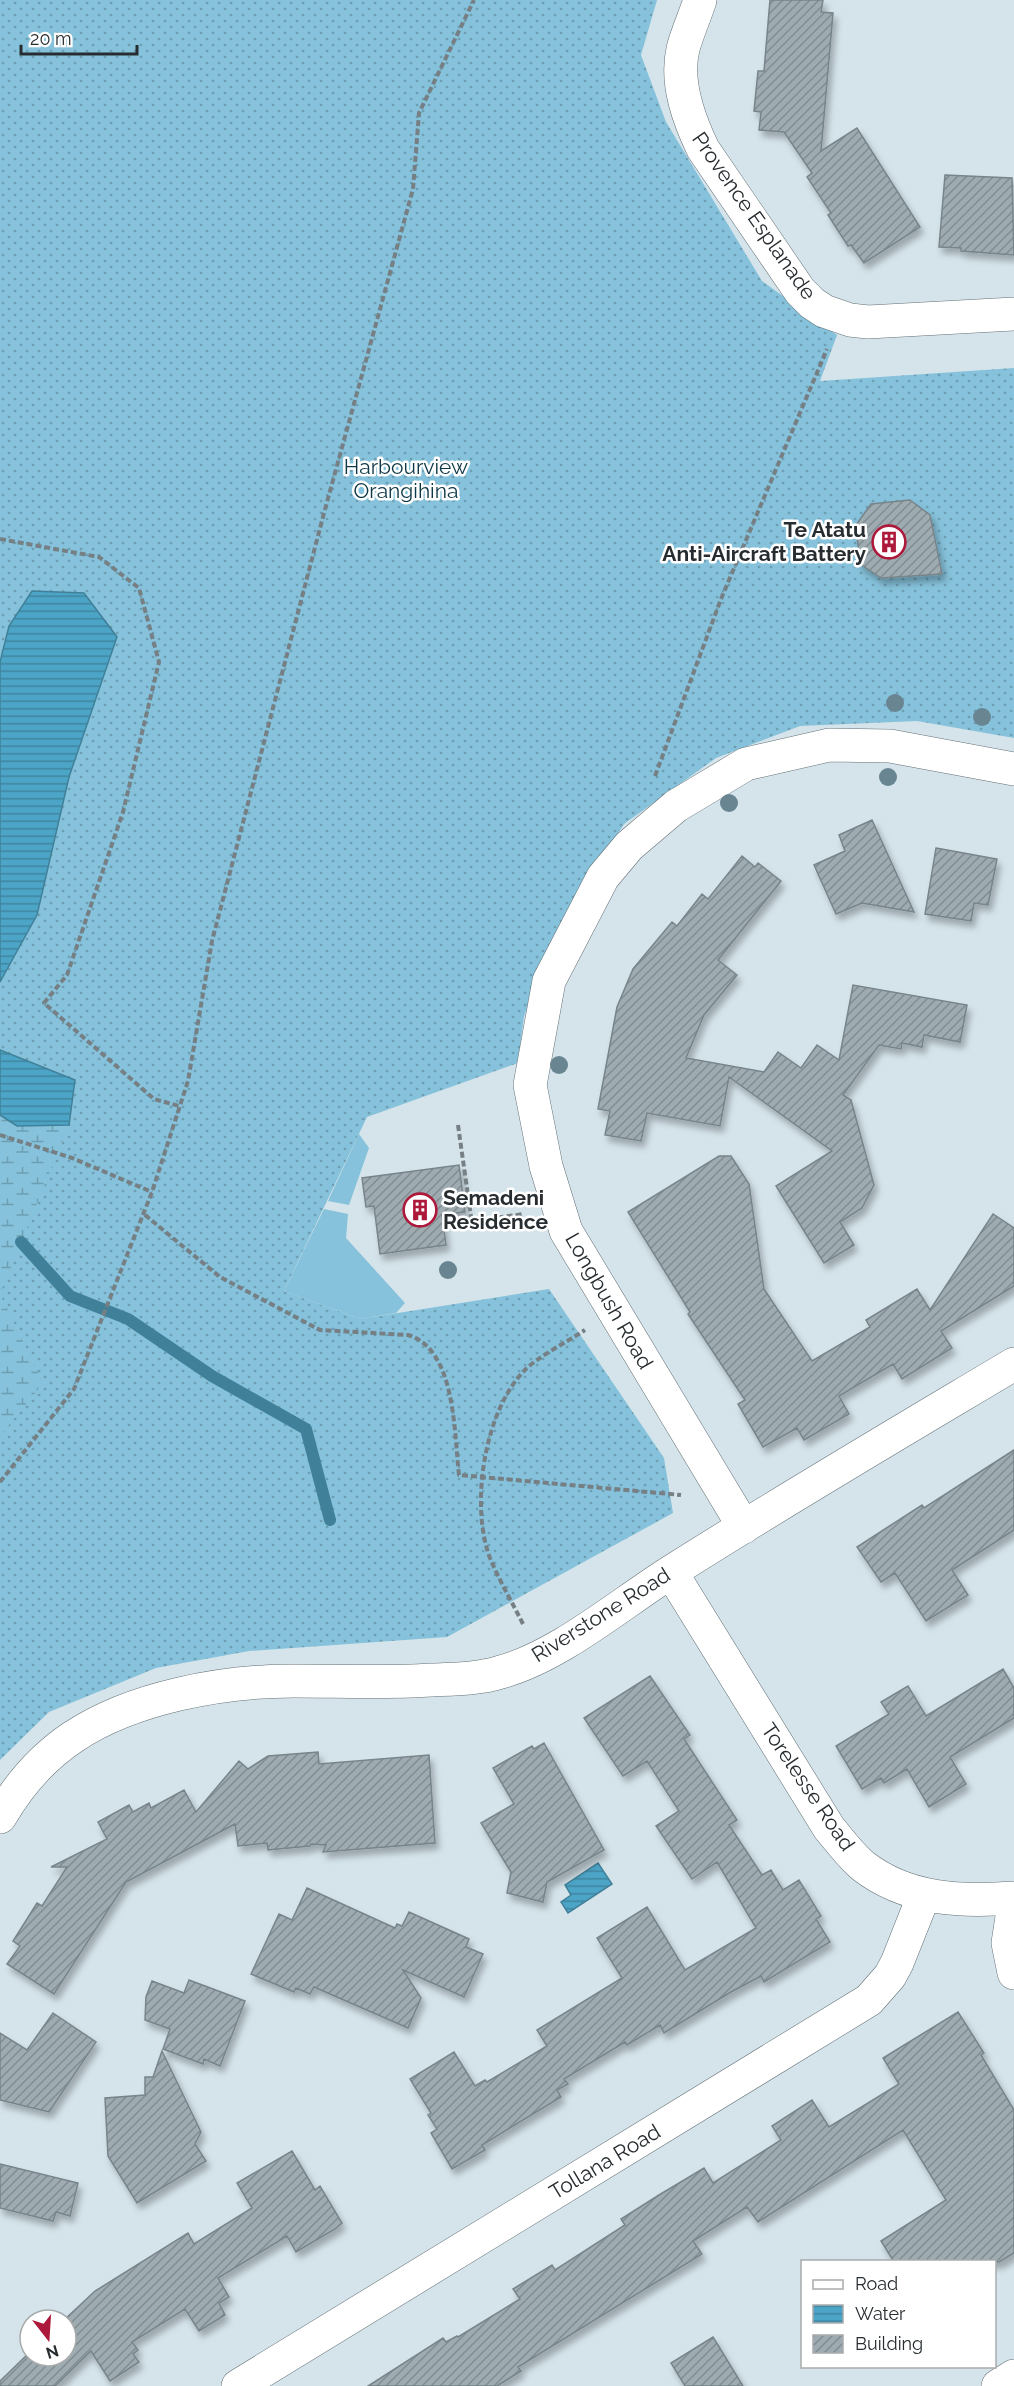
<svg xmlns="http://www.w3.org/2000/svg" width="1014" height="2386" font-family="Raleway,sans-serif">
<defs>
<pattern id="grass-dots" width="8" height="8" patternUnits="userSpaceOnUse" patternTransform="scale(1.5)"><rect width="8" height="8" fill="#86c2db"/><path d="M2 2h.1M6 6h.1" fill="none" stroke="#6d9eb2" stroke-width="1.8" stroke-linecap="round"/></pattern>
<pattern id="wetland-marsh" width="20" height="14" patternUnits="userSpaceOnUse" patternTransform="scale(1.5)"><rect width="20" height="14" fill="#86c2db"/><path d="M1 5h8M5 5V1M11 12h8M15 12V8" fill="none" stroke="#6d9eb2"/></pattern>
<pattern id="water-rules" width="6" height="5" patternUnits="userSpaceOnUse" patternTransform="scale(1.5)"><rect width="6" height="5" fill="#4ca4c6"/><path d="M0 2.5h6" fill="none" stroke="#3f86a1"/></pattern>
<pattern id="building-hatch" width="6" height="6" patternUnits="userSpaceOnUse" patternTransform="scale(1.5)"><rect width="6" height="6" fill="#9eacb2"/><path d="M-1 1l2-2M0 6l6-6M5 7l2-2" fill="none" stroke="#818c91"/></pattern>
<filter id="shadow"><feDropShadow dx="3.5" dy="6" stdDeviation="3" flood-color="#0004"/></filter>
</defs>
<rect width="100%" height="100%" fill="#d5e4eb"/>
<!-- grass -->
<path fill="url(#grass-dots)" d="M 0,0 L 657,0 L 641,55 L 666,122 L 762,281 L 837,335 L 820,381 L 1014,368 L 1014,738 L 917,721 L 800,726 L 716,758 L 624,824 L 561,925 L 524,1016 L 518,1063 L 367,1117 L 284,1291 L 360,1319 L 549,1289 L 664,1458 L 673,1513 L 447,1637 L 249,1651 L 156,1668 L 49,1712 L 0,1760 Z"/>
<!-- wetland -->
<path fill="url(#wetland-marsh)" d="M 0,1115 L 18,1126 L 69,1125 L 0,1294 L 43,1383 L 0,1436 Z"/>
<!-- garden -->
<path fill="#86c2db" d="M 359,1134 L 369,1148 L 349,1205 L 328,1201 Z
M 324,1209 L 348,1214 L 346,1238 L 405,1303 L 396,1313 L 360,1319 L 284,1291 Z"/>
<!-- water -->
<path fill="url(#water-rules)" stroke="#418099" stroke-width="1.5" d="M 32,591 L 84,593 L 117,637 L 69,777 L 37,915 L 0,982 L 0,662 L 9,626 Z
M 0,1050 L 75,1080 L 69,1125 L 17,1126 L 0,1115 Z
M 598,1863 L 612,1884 L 568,1913 L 561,1902 L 571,1895 L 565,1885 Z"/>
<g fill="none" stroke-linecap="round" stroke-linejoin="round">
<!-- stream -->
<path stroke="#418099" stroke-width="12" d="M 21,1242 L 70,1296 L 128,1319 L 212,1376 L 306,1429 L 330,1520"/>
</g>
<!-- building -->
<path fill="url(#building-hatch)" stroke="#77858b" stroke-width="1.5" filter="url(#shadow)" d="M 770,0 L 823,0 L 821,12 L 833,13 L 821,151 L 857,128 L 920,227 L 864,263 L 851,245 L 848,246 L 828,215 L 831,213 L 807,177 L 812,173 L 784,132 L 759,130 L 761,112 L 754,111 L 758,71 L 764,71 Z
M 945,175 L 1012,178 L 1014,255 L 961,251 L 961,248 L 939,247 Z
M 910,500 L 930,515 L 942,574 L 881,578 L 860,564 L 856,525 L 871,504 Z
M 872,820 L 914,912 L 862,903 L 836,914 L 814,865 L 845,851 L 839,835 Z
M 936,848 L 997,859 L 988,905 L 974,903 L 971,921 L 925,914 Z
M 742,856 L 755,867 L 758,863 L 781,881 L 718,960 L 737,975 L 704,1015 L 686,1058 L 764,1072 L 778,1052 L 801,1068 L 817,1045 L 839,1060 L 853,985 L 967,1005 L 960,1042 L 924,1035 L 922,1047 L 902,1043 L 901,1049 L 879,1045 L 843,1095 L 851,1100 L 874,1185 L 862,1208 L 840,1222 L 854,1245 L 824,1263 L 776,1186 L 832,1151 L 729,1077 L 720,1126 L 647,1113 L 641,1141 L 605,1135 L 610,1111 L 598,1109 L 617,1007 L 633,969 L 672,922 L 677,926 L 702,894 L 708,899 Z
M 719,1156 L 731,1156 L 749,1184 L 764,1289 L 812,1361 L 870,1327 L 866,1320 L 917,1289 L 930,1310 L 993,1214 L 1014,1228 L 1014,1286 L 941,1331 L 952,1348 L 902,1379 L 893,1364 L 839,1396 L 849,1414 L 804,1440 L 797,1428 L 763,1447 L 738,1404 L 745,1400 L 688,1314 L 690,1312 L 628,1212 Z
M 459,1165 L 465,1212 L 442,1215 L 446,1245 L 380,1254 L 374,1206 L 366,1207 L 362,1178 Z
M 1014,1450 L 1014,1530 L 952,1570 L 968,1595 L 926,1621 L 895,1573 L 881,1582 L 857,1547 L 922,1505 L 924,1508 Z
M 1003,1669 L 1014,1688 L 1014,1718 L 950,1757 L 966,1784 L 929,1807 L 907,1769 L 884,1783 L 881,1778 L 862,1789 L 836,1746 L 889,1714 L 881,1702 L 908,1686 L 926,1716 Z
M 650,1676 L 690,1735 L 684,1739 L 737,1820 L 729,1825 L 762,1875 L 771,1870 L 783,1890 L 799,1880 L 821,1916 L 816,1919 L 830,1942 L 764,1982 L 761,1976 L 731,1992 L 664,2033 L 660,2025 L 627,2045 L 625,2042 L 564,2079 L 568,2084 L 557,2090 L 561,2097 L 482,2145 L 485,2150 L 452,2169 L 431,2133 L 437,2129 L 428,2115 L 431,2113 L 410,2079 L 454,2052 L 475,2086 L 485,2080 L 487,2082 L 547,2046 L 537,2030 L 622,1978 L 597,1938 L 647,1907 L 685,1970 L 756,1928 L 717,1862 L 692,1879 L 656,1826 L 679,1811 L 647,1761 L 623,1776 L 584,1718 Z
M 544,1743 L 604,1850 L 547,1882 L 543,1902 L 507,1893 L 511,1872 L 481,1823 L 514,1804 L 493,1768 L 532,1746 L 534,1749 Z
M 318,1752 L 319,1764 L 429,1755 L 435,1843 L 323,1852 L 326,1845 L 311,1844 L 310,1846 L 268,1850 L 267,1843 L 238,1846 L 235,1824 L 126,1882 L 54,1994 L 7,1964 L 20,1946 L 13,1941 L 37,1903 L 42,1906 L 67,1867 L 51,1867 L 107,1839 L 98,1822 L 129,1805 L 133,1812 L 149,1803 L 151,1808 L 184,1790 L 196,1812 L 239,1761 L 248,1769 L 268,1756 Z
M 307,1888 L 395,1928 L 397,1924 L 402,1926 L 409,1912 L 469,1939 L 466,1947 L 483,1954 L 464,1997 L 403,1970 L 421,1998 L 408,2028 L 314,1987 L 310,1994 L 296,1988 L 294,1992 L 251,1974 L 279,1914 L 292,1920 Z
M 189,1980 L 245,2001 L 220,2066 L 204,2059 L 203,2064 L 163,2049 L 170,2029 L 145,2020 L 146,1997 L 152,1981 L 184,1993 Z
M 958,2012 L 984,2053 L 981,2055 L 1014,2110 L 1014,2253 L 999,2262 L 894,2262 L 881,2241 L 946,2200 L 903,2130 L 758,2222 L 747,2207 L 693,2241 L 702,2254 L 518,2367 L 521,2371 L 497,2386 L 368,2386 L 443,2338 L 446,2342 L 457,2336 L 458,2337 L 520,2299 L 513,2289 L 552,2265 L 555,2270 L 625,2225 L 621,2219 L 659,2195 L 704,2168 L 713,2183 L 781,2140 L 772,2126 L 812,2100 L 829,2127 L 899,2084 L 883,2058 Z
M 53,2013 L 96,2042 L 49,2112 L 0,2100 L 0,2033 L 27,2050 Z
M 162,2051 L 201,2132 L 195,2144 L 206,2161 L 137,2203 L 108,2156 L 105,2098 L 145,2095 L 145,2077 L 153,2077 Z
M 292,2151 L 315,2190 L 320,2186 L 342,2223 L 335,2229 L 296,2252 L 287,2236 L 218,2278 L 229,2297 L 219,2303 L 225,2315 L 199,2331 L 185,2309 L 132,2342 L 138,2350 L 133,2354 L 139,2362 L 110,2381 L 91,2351 L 55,2386 L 0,2386 L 0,2381 L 30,2352 L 30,2356 L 66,2356 L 64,2320 L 95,2291 L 188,2233 L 194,2244 L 252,2208 L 237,2183 Z
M 0,2164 L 78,2183 L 70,2216 L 56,2212 L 53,2221 L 0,2208 Z
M 713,2337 L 743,2386 L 685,2386 L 671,2363 Z"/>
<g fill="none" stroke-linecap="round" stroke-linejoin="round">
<!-- street casing -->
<g stroke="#637076" stroke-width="34">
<path id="street" d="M 700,0 C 695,16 687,33 683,49 C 675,83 689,120 703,149 L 800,291 L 812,303 L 824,311 L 850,320 L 868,322 L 1014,314
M 744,1527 L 566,1231 L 546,1166 L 530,1085 L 549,981 L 603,877 L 629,846 L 676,806 L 746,764 L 829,745 L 890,746 L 1014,769
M 671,1572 L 829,1828 C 840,1841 850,1855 863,1866 C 907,1900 961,1902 1014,1898
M 0,1817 C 18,1786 43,1757 73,1737 C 133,1697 223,1681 294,1681 C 340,1681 386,1683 432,1680 C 454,1679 479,1679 501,1672 C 560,1656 621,1603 674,1570 C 786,1499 900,1432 1014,1364
M 238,2386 L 869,2000 L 890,1976 L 897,1963 L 924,1895
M 998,2386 L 1014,2376"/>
</g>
<!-- secondary casing -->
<g stroke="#637076" stroke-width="34">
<path id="secondary" d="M 1014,1904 L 1008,1943 L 1014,1973"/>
</g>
<!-- path -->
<path stroke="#757f84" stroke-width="4" stroke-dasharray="6 3" stroke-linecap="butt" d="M 0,539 L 99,557 L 139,588 L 159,662 L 123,812 L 67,975 L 44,1003 L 154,1099 L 179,1106
M 655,776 L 721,599 L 827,349
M 458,1125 L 473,1231
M 0,1135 L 72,1158 L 152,1192
M 145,1215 L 220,1277 L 320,1330 L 408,1335 C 456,1349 454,1433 459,1475 L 681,1495
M 471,1221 L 524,1214
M 0,1482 L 74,1389 L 152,1192 L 188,1081 L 212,941 L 324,513 L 413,189 L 419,113 L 474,0
M 523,1624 C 512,1602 499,1580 490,1558 C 470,1506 484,1412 524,1371 C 537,1357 567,1342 585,1330"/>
<!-- street -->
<use href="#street" stroke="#fff" stroke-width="33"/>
<!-- secondary -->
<use href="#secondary" stroke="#fff" stroke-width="33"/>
</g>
<!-- trees -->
<g fill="#688591">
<circle cx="895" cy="703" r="9"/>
<circle cx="982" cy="717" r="9"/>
<circle cx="888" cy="777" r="9"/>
<circle cx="729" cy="803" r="9"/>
<circle cx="559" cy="1065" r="9"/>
<circle cx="448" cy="1270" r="9"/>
</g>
<!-- icons -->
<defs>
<g id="building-ring" transform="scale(1.725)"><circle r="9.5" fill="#fff" stroke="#ad193a" stroke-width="1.5"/><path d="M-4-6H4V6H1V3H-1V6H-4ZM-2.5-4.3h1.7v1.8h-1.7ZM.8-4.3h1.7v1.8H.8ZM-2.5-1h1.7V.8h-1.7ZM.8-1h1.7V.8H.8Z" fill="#ad193a"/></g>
</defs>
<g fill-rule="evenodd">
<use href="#building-ring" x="889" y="542"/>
<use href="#building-ring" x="420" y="1210"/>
</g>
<g text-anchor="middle" stroke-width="5" stroke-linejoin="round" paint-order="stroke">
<!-- street labels -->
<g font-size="21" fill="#262c2f" stroke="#fff">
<text transform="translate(754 216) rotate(55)" y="7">Provence Esplanade</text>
<text transform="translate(609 1301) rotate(60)" y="7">Longbush Road</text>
<text transform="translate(601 1615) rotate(-32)" y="7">Riverstone Road</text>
<text transform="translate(808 1787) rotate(56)" y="7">Torelesse Road</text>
<text transform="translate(605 2162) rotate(-31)" y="7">Tollana Road</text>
</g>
<!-- park labels -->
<g font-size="21" fill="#0f3847" stroke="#fff">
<text x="406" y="474">Harbourview<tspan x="406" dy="24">Orangihina</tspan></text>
</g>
<!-- poi labels -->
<g font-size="21" font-weight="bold" fill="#262c2f" stroke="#fff" text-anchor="end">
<text x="866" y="537">Te Atatu<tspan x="866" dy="24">Anti-Aircraft Battery</tspan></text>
<text x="443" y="1205" text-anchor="start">Semadeni<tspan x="443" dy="24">Residence</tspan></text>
</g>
</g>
<!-- legend -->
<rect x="801" y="2260" width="195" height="108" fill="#ffffff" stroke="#a8abac" stroke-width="1.5"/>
<rect x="813" y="2280" width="30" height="9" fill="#ffffff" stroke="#a8abac" stroke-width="1.5"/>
<text x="855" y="2290" font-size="18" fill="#262c2f">Road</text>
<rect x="813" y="2305" width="30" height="18" fill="url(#water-rules)" stroke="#a8abac" stroke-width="1.5"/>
<text x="855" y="2320" font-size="18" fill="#262c2f">Water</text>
<rect x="813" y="2335" width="30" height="18" fill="url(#building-hatch)" stroke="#a8abac" stroke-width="1.5"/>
<text x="855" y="2350" font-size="18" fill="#262c2f">Building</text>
<!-- north arrow -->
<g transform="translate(48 2338) rotate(163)"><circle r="28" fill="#ffffff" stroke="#a8abac" stroke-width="1.5"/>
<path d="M0-4.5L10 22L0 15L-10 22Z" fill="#ad193a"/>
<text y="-9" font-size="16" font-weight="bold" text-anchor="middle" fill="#262c2f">N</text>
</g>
<!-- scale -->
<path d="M21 45v9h116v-9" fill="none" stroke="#262c2f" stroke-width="3"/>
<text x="30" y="45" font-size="18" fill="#262c2f" stroke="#ffffff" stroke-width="4.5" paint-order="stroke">20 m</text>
</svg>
